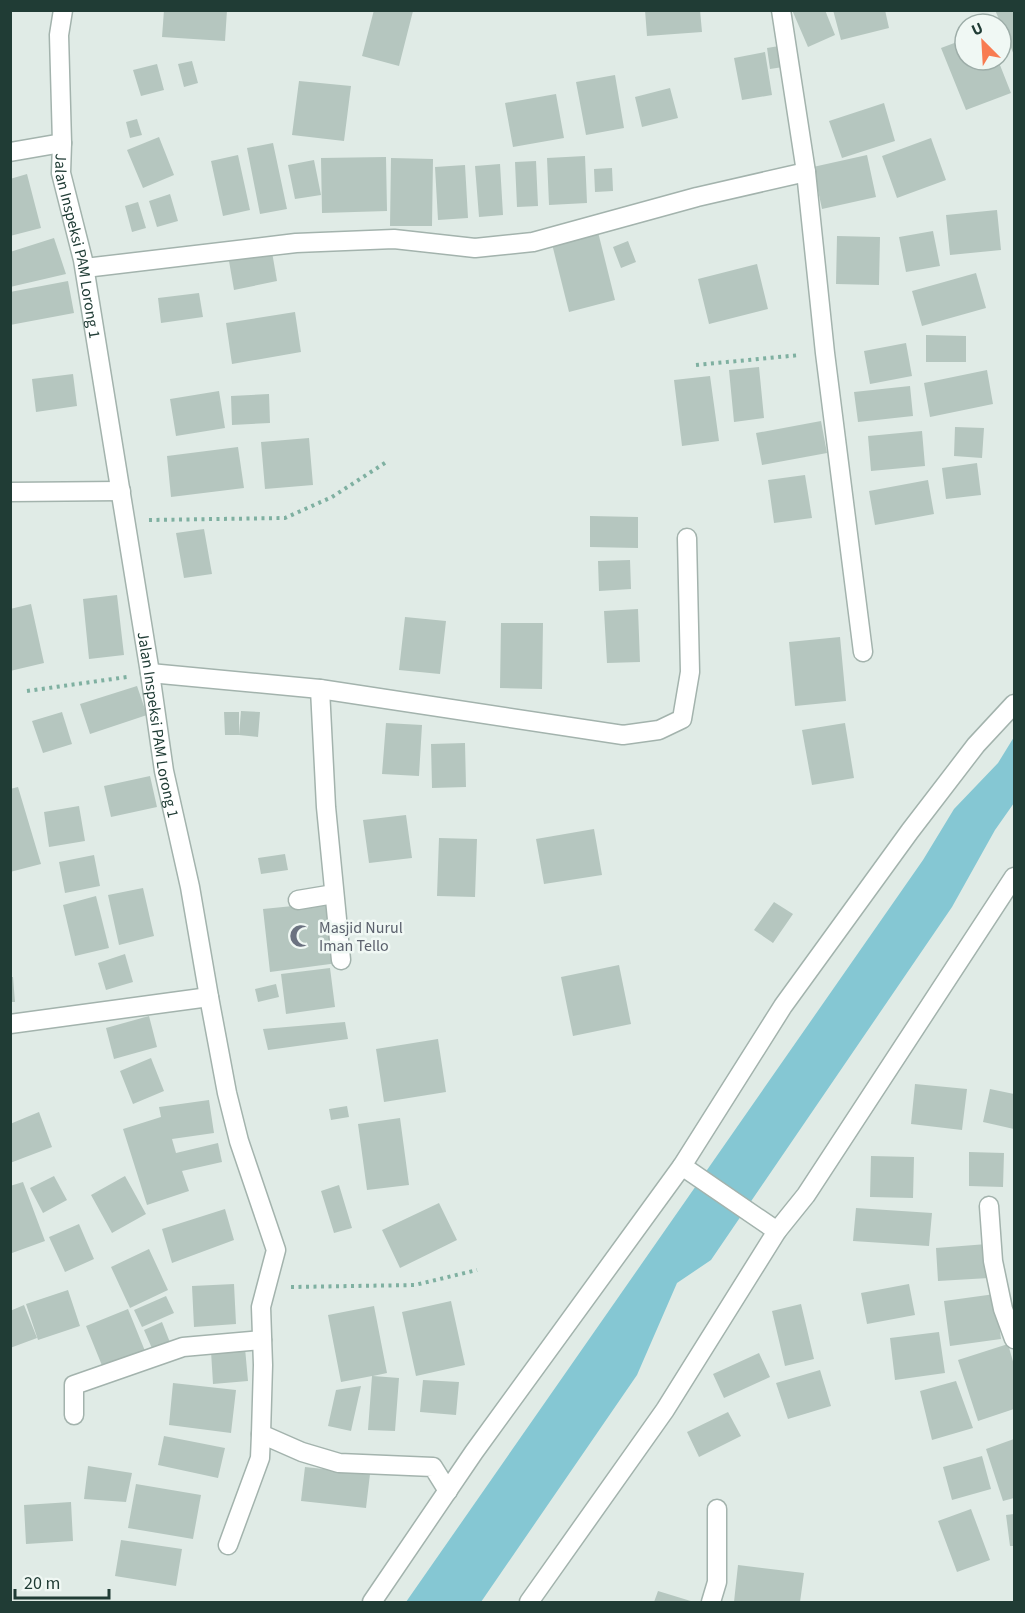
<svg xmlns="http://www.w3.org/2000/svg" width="1025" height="1613" font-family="'Source Sans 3',sans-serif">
<rect width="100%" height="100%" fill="#e0ebe6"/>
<!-- water -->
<path fill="#85c7d3" d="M 1014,737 L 1014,803 L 995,830 L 952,907 L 711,1260 L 677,1283 L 637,1375 L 481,1602 L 406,1602 L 923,860 L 954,809 L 998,763 Z"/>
<!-- building -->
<path fill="#b5c6bf" d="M 164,10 L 227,10 L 225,41 L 162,37 Z
M 374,10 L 413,11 L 399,66 L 362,56 Z
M 645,10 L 700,10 L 702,32 L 647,36 Z
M 792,10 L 825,10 L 835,35 L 808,47 Z
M 833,10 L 885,10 L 889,28 L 841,40 Z
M 995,10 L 1014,10 L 1014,55 L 1001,24 Z
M 965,39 L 965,60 L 998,60 L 1011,93 L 966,110 L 941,48 Z
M 779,46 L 783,67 L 770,69 L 767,48 Z
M 765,52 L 772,95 L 742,100 L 734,58 Z
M 192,61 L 198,83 L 184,87 L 178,64 Z
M 157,64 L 164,90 L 141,96 L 133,70 Z
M 615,75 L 624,128 L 586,135 L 576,82 Z
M 299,81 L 351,86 L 344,141 L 292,135 Z
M 670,88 L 678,118 L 642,127 L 635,97 Z
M 556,94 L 564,138 L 513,147 L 505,103 Z
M 884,103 L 895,141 L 842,158 L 829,121 Z
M 137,119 L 142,135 L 130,138 L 126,122 Z
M 159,137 L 174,175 L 143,188 L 127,150 Z
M 931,138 L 946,180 L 897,198 L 882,156 Z
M 273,143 L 287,209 L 260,214 L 247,148 Z
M 238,155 L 250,210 L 223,216 L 211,161 Z
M 867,155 L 876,197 L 822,209 L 813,167 Z
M 585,156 L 587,203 L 549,205 L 547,158 Z
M 386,157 L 387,211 L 322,213 L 321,158 Z
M 391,158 L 433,159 L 432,226 L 390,226 Z
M 314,160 L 321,195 L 295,199 L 288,165 Z
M 536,161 L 538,206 L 517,207 L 515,162 Z
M 500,164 L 503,215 L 479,217 L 475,166 Z
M 465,165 L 468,218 L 438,220 L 435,167 Z
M 612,168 L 613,191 L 595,192 L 594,169 Z
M 27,174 L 41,228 L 10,236 L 10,179 Z
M 170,194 L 178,221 L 157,227 L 149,201 Z
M 138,202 L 146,228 L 132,232 L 125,206 Z
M 997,210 L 1001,250 L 950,255 L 946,215 Z
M 597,228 L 615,300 L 569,312 L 551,240 Z
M 933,231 L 940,266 L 906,272 L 899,237 Z
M 837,236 L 880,237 L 879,285 L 836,284 Z
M 54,238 L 66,274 L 10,287 L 10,252 Z
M 628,241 L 636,262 L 621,268 L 613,247 Z
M 272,252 L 277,281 L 234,290 L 229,261 Z
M 757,264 L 768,309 L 709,324 L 698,279 Z
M 976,273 L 986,308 L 922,326 L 912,291 Z
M 68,281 L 74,313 L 10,325 L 10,292 Z
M 199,293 L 203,317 L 161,323 L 158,298 Z
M 295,312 L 301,352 L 232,364 L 226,323 Z
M 926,335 L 966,336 L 966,362 L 926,362 Z
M 906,343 L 912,376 L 870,384 L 864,351 Z
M 759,367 L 764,418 L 734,422 L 729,370 Z
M 987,370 L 993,404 L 930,417 L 924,383 Z
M 73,374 L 77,406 L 36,412 L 32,379 Z
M 710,376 L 719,441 L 682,446 L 674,380 Z
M 910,386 L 913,416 L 858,422 L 854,392 Z
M 219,391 L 225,428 L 176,436 L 170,399 Z
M 269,394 L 270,423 L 232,425 L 231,396 Z
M 821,421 L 827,453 L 762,465 L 756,433 Z
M 955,427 L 984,428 L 982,458 L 954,456 Z
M 922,431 L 925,466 L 871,471 L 868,436 Z
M 309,438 L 313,485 L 265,489 L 261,442 Z
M 238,447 L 244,488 L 171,497 L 167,456 Z
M 977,463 L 981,495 L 946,499 L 942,468 Z
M 805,475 L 812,518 L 774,523 L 768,480 Z
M 928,480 L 934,514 L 875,525 L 869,491 Z
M 590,516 L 638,517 L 638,548 L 590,547 Z
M 204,529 L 212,574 L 184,578 L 176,533 Z
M 630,560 L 631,589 L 599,591 L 598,561 Z
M 117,595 L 124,655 L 89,659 L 83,599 Z
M 31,604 L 44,663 L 10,671 L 10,609 Z
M 638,609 L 640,662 L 607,663 L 604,611 Z
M 405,617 L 446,621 L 440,674 L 399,670 Z
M 501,623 L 543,623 L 542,689 L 500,688 Z
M 840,637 L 846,701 L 795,706 L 789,642 Z
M 137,686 L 147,715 L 90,734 L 80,704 Z
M 241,711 L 260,712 L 258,737 L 239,735 Z
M 62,712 L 72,744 L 43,753 L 32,721 Z
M 224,712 L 239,712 L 239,735 L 225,735 Z
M 386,723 L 422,725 L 419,776 L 382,774 Z
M 845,723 L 854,778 L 812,785 L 802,730 Z
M 465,743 L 466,787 L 432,788 L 431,744 Z
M 150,776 L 157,807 L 111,817 L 104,786 Z
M 18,787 L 41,864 L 10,872 L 10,789 Z
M 79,806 L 85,841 L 49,847 L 44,812 Z
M 406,815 L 412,858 L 369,863 L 363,820 Z
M 594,829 L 602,875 L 544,884 L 536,839 Z
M 439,838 L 477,839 L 475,897 L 437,896 Z
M 285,854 L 288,870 L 261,874 L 258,858 Z
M 94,855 L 100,886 L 65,893 L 59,862 Z
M 143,888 L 154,936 L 119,945 L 108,895 Z
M 96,896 L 109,948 L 75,956 L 63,905 Z
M 333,902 L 338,963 L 270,972 L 263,909 Z
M 774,902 L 793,914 L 773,943 L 754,930 Z
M 125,954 L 133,982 L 106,990 L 98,963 Z
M 619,965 L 631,1024 L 573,1036 L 561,977 Z
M 330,968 L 335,1007 L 286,1014 L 281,974 Z
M 10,977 L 13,977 L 15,1002 L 10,1002 Z
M 276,984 L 279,997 L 258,1002 L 255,989 Z
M 149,1016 L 157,1047 L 114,1059 L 106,1028 Z
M 345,1022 L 348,1039 L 268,1050 L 263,1029 Z
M 438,1039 L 446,1092 L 384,1102 L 376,1049 Z
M 151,1058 L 164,1091 L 133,1104 L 120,1071 Z
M 915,1084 L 967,1089 L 962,1130 L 911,1124 Z
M 990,1089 L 1014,1094 L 1014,1129 L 983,1122 Z
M 209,1100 L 214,1133 L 172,1139 L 176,1153 L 218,1143 L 222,1162 L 182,1171 L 189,1191 L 147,1205 L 123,1129 L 161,1117 L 159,1107 Z
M 347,1106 L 349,1117 L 331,1120 L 329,1109 Z
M 39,1112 L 52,1147 L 10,1163 L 10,1124 Z
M 400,1118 L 409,1185 L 367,1190 L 358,1124 Z
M 969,1152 L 1004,1153 L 1003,1187 L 969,1186 Z
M 871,1156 L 914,1157 L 913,1198 L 870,1197 Z
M 54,1176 L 67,1200 L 43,1213 L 30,1188 Z
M 125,1176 L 146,1214 L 112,1233 L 91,1195 Z
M 23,1182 L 45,1241 L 12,1253 L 10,1249 L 10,1186 Z
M 339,1185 L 352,1228 L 334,1233 L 321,1191 Z
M 439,1203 L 457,1240 L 400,1268 L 382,1230 Z
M 856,1208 L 932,1213 L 929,1246 L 853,1241 Z
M 225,1209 L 234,1240 L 172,1263 L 162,1229 Z
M 79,1224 L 94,1259 L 65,1272 L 49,1237 Z
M 987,1244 L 989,1278 L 938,1281 L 936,1248 Z
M 149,1249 L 168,1290 L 130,1308 L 111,1267 Z
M 234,1284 L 236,1324 L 194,1327 L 192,1286 Z
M 909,1284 L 915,1315 L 867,1324 L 861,1293 Z
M 68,1290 L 80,1326 L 38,1340 L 26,1304 Z
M 995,1294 L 1001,1339 L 950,1346 L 944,1301 Z
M 166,1296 L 174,1313 L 142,1327 L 134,1310 Z
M 451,1301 L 465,1365 L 416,1376 L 402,1312 Z
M 801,1304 L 814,1359 L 785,1366 L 772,1311 Z
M 24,1305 L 37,1338 L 10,1348 L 10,1311 Z
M 374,1306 L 387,1373 L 373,1376 L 399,1378 L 395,1431 L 368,1430 L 372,1376 L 341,1382 L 328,1315 Z
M 128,1309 L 145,1351 L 103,1368 L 86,1326 Z
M 162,1322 L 171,1345 L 154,1353 L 144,1330 Z
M 939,1332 L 945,1373 L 895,1380 L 890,1338 Z
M 1008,1344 L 1014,1365 L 1014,1409 L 978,1421 L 958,1360 Z
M 245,1348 L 248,1381 L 213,1384 L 211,1351 Z
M 759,1353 L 770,1377 L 724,1398 L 713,1374 Z
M 820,1370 L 831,1406 L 788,1419 L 776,1383 Z
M 423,1380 L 459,1382 L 456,1415 L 420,1412 Z
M 956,1381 L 973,1428 L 932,1440 L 920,1391 Z
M 173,1383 L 236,1390 L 231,1433 L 169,1425 Z
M 361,1386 L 351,1431 L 328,1426 L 336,1390 Z
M 728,1412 L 741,1436 L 699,1457 L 687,1432 Z
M 164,1436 L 225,1448 L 218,1478 L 158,1465 Z
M 1014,1439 L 1014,1498 L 1003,1501 L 986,1449 Z
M 982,1456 L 991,1489 L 952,1500 L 943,1467 Z
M 88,1466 L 132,1473 L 126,1502 L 84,1499 Z
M 305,1467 L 370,1474 L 366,1508 L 301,1501 Z
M 136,1484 L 201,1495 L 193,1539 L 128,1528 Z
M 71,1502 L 73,1541 L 26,1544 L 24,1505 Z
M 971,1509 L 990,1560 L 957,1572 L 938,1521 Z
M 1014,1514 L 1014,1546 L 1010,1546 L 1006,1515 Z
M 121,1540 L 182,1549 L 176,1586 L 115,1576 Z
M 738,1565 L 804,1573 L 800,1602 L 734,1602 Z
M 658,1591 L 694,1602 L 654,1602 Z"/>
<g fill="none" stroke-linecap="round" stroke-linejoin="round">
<!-- minor casing -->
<g stroke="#a3b3ad" stroke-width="21">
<g id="minor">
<path id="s1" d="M 63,10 L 59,35 L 62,143 L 61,173 L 83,260 L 150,673 L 164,771 L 190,887 L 209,997 L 227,1093 L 239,1141 L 276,1250 L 261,1307 L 263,1365 L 261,1434 L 302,1452 L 339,1463 L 433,1467 L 448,1491"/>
<path d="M 781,10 L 806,172 L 825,353 L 863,652"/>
<path d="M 10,152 L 62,143"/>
<path d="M 85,268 L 296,243 L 394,239 L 475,248 L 533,242 L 697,197 L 806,172"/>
<path d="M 10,492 L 121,491"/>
<path d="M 150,673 L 320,689 L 623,735 L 659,730 L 682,719 L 690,672 L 687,538"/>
<path d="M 320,689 L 326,807 L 341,960"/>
<path d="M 298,900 L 334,894"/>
<path d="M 10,1024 L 209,997"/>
<path d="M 682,1166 L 777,1231"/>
<path d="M 989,1206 L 993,1261 L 1003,1309 L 1014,1339"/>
<path d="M 74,1415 L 74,1385 L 183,1347 L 262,1340"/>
<path d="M 228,1545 L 260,1458 L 261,1434"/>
<path d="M 372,1602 L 474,1452 L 682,1166 L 783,1006 L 910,831 L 976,745 L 1014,704"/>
<path d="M 529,1602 L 665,1410 L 777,1231 L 806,1195 L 1014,877"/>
<path d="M 711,1602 L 717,1582 L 717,1509"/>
</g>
</g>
<!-- path -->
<path stroke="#7fb0a1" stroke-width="4" stroke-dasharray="3 4.5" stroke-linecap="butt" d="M 696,365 L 800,355
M 149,520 L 285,518 L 332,497 L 388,461
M 27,691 L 127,677
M 291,1287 L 415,1285 L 477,1270"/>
<!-- minor -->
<use href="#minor" stroke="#fff" stroke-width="18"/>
</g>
<!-- icons -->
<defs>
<g id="mosque-bare" transform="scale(1.8)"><path d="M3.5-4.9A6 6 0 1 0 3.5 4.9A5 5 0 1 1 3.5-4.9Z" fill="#6b7280" stroke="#f0f8f4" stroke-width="2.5" paint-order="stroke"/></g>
</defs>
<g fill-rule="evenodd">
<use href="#mosque-bare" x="301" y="936"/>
</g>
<g text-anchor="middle" stroke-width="5" stroke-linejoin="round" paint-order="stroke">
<!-- street labels -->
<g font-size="16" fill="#203c35" stroke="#f0f8f4">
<text dy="6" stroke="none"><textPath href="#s1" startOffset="238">Jalan Inspeksi PAM Lorong 1</textPath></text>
<text dy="6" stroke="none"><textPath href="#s1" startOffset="724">Jalan Inspeksi PAM Lorong 1</textPath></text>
</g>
<!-- worship labels -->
<g font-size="16" fill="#5b616d" stroke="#f0f8f4" text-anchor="start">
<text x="319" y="933">Masjid Nurul<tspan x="319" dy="18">Iman Tello</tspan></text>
</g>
</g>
<!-- border -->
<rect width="1025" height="1613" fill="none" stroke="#203c35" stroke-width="24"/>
<!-- north arrow -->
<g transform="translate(983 42) rotate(336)"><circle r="28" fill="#f0f8f4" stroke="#9dada8" stroke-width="1.5"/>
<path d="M0-4.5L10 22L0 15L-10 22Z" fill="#f87b51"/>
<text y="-9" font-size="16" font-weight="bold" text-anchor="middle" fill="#203c35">U</text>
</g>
<!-- scale -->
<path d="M15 1589v9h94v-9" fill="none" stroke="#203c35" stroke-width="3"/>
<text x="24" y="1589" font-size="18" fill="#203c35" stroke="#f0f8f4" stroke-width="4.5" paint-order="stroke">20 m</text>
</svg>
